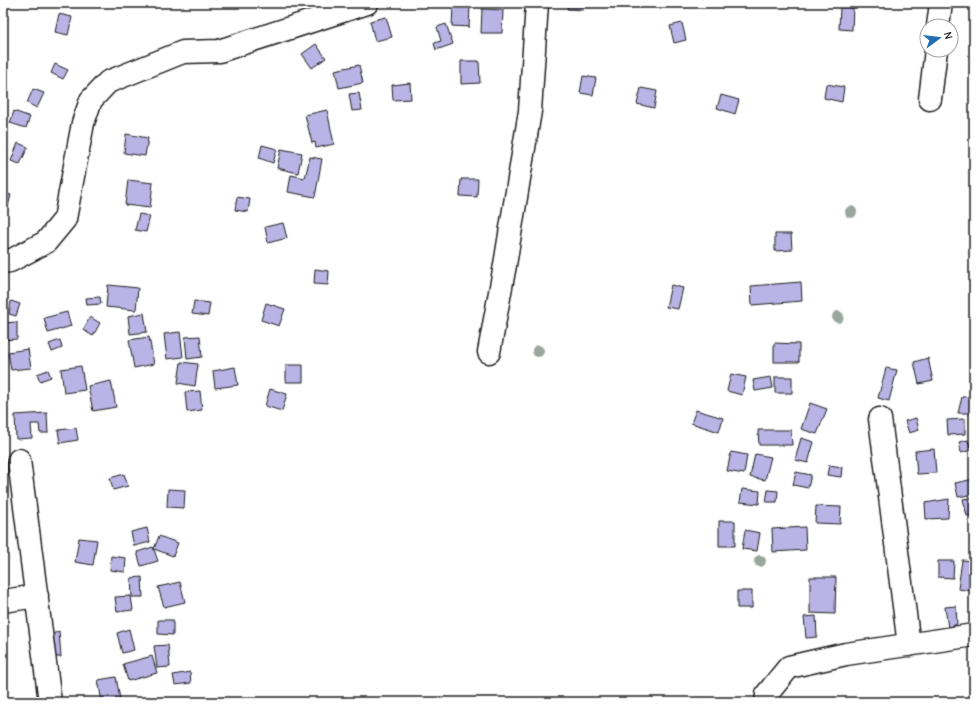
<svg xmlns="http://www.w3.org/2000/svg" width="977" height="705" font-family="'Comic Neue',sans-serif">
<rect width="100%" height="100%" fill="#fff"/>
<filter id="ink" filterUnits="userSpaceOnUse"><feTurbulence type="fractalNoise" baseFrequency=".025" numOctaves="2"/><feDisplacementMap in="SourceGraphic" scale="8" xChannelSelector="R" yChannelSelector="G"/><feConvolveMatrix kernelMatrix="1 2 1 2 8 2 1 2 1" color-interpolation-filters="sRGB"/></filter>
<g filter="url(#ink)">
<!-- building -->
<path fill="#b9b4e5" stroke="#1c1c1c" d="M 568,3 L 583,3 L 583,10 L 567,9 Z
M 648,3 L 666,3 L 666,4 L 648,6 Z
M 453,5 L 470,6 L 469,27 L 452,26 Z
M 840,7 L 853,8 L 852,30 L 839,29 Z
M 482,9 L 503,10 L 502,33 L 481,33 Z
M 59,14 L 72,17 L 68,35 L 55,32 Z
M 386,17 L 392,37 L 375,41 L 370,21 Z
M 682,23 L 686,40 L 674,43 L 670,26 Z
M 446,24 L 453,44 L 436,50 L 434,43 L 441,41 L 437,27 Z
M 316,44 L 326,58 L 312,68 L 302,54 Z
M 461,61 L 479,61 L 480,83 L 461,84 Z
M 55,64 L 68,70 L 63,79 L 51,73 Z
M 359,65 L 363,83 L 339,88 L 335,70 Z
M 583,76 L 596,78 L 593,95 L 580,93 Z
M 410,83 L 411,99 L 393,100 L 392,85 Z
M 826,84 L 844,87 L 842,102 L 824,98 Z
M 641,88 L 657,91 L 654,108 L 637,104 Z
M 33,89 L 44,93 L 37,108 L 27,103 Z
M 359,93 L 362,110 L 352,111 L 349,94 Z
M 721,95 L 739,100 L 735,114 L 717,108 Z
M 327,110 L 334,144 L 316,148 L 315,142 L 312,143 L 305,115 Z
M 14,111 L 30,117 L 26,128 L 10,123 Z
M 126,134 L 148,138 L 145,156 L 124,153 Z
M 18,143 L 28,147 L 20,164 L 11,161 Z
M 262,145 L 277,149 L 273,163 L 259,158 Z
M 281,149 L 302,153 L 298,173 L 277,168 Z
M 310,157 L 322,159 L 315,197 L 288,192 L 291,175 L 305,178 Z
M 461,179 L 478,179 L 477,197 L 460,196 Z
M 128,180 L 153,183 L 150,208 L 125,205 Z
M 3,192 L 11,195 L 4,221 L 3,221 Z
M 237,197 L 250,199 L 248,212 L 235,210 Z
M 139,214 L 150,216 L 146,232 L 135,230 Z
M 283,223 L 287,238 L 268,243 L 265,227 Z
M 775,234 L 791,234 L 792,250 L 775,251 Z
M 315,269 L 329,271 L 328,285 L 314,284 Z
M 801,282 L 802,301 L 752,305 L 751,286 Z
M 108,285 L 138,288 L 136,310 L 106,307 Z
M 671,285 L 683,288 L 678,309 L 666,307 Z
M 100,297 L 101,304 L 87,305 L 86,298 Z
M 11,301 L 20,304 L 16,316 L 9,314 Z
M 194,301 L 210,303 L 208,316 L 192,314 Z
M 266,303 L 285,309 L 279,326 L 261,320 Z
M 67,312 L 71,326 L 48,333 L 44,318 Z
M 144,313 L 147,332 L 130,334 L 128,316 Z
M 90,317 L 100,323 L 93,336 L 83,330 Z
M 17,322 L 17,339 L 3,340 L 3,323 Z
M 180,332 L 183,357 L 167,359 L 164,334 Z
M 200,336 L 202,357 L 187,359 L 185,337 Z
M 149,337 L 154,364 L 134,368 L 129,340 Z
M 60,340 L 62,348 L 52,352 L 49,344 Z
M 774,343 L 799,344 L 799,362 L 774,362 Z
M 28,349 L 31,368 L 11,370 L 8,352 Z
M 928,358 L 933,381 L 919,384 L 914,362 Z
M 181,362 L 198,364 L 195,386 L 178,383 Z
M 286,365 L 303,365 L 303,382 L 286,382 Z
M 81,366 L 85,390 L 64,393 L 61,369 Z
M 235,367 L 238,385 L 215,388 L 213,371 Z
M 886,368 L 897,370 L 889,401 L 878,398 Z
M 48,370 L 51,377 L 40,381 L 37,374 Z
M 731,374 L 746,377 L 742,395 L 727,391 Z
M 771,377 L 773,388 L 755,391 L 753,380 Z
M 775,377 L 792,377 L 792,393 L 775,393 Z
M 111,381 L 116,407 L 93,411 L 88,386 Z
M 270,389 L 287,394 L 282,411 L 265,406 Z
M 200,391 L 202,410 L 187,412 L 185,392 Z
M 974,396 L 974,413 L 958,413 L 962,397 Z
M 810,403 L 827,409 L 817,434 L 801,429 Z
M 696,410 L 723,418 L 719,432 L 691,423 Z
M 47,413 L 48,433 L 40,433 L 39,424 L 31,424 L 32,438 L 16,439 L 15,415 Z
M 916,418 L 919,430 L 909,433 L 905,421 Z
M 965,419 L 965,434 L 948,435 L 947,420 Z
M 76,428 L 78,440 L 60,443 L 58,430 Z
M 758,430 L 791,430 L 792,445 L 759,445 Z
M 801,438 L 814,442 L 808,463 L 795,460 Z
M 968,440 L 971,450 L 961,453 L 959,442 Z
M 934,449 L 936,473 L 917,474 L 915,451 Z
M 731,452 L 747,455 L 744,474 L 727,471 Z
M 755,454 L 771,457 L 765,480 L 750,477 Z
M 3,459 L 8,459 L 8,475 L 3,475 Z
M 829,465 L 842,467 L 841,477 L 827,475 Z
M 796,472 L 811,475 L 808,488 L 793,485 Z
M 124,474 L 128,486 L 113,490 L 110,478 Z
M 974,479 L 974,494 L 958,497 L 955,483 Z
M 168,489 L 185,490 L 184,508 L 167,507 Z
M 742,489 L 760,491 L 759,504 L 740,502 Z
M 768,490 L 778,491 L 777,502 L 766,502 Z
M 974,497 L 974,514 L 967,516 L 963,499 Z
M 949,499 L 948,518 L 926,519 L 925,503 Z
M 816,506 L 841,507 L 840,524 L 815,523 Z
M 719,521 L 735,521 L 735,546 L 719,546 Z
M 805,527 L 806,550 L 773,552 L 772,529 Z
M 147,528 L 150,542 L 134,546 L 131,532 Z
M 745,530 L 760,533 L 757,551 L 742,549 Z
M 159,536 L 178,543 L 173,556 L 154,549 Z
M 79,538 L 97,540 L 93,565 L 75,562 Z
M 153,547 L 158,561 L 141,566 L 137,552 Z
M 111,556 L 126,558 L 125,572 L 110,570 Z
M 962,560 L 974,561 L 974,574 L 972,591 L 958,589 Z
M 938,561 L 954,561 L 953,578 L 938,577 Z
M 142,577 L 143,597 L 132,597 L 131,578 Z
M 810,577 L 836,577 L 835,614 L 810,613 Z
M 180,582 L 185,602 L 164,607 L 158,587 Z
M 737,591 L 752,591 L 752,608 L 737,608 Z
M 131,596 L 133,610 L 117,612 L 115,597 Z
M 956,606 L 957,624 L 948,628 L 945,607 Z
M 816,616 L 817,637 L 806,638 L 804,617 Z
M 158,620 L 173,620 L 173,635 L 158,634 Z
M 129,629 L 134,650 L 122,653 L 117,633 Z
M 59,631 L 61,657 L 50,657 L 49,636 Z
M 168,645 L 170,667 L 157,668 L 154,646 Z
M 152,656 L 157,673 L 128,681 L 123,664 Z
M 3,665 L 4,665 L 5,683 L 3,683 Z
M 190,672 L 191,683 L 175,685 L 173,675 Z
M 116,677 L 120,699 L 102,702 L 98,680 Z
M 702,698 L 702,702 L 665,702 Z"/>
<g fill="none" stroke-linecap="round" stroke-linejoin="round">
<!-- minor casing -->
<g stroke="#1c1c1c" stroke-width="25">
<path id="minor" d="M 938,26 L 941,3
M 930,99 L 936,50
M 3,262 L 10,261 L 46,242 L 65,219 L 83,123 L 91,100 L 108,82 L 183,52 L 219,51 L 367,3
M 489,352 L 505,265 L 530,111 L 537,3
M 880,419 L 909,645
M 19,460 L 50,702
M 3,601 L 37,596
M 766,702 L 767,694 L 789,667 L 846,654 L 974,635"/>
</g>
<!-- minor -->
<use href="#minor" stroke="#fff" stroke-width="22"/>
</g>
<!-- trees -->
<g fill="#99a79e">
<circle cx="851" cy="212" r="6"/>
<circle cx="838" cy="317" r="6"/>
<circle cx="538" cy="351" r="6"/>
<circle cx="760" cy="561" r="6"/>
</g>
</g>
<!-- margin -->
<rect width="977" height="705" fill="none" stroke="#fff" stroke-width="16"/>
<rect x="8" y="8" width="961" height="689" fill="none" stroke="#1c1c1c" stroke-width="1.5" filter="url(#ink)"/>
<!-- north arrow -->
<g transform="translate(939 38) rotate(75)"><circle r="19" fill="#ffffff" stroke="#a4a4a4"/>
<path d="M0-3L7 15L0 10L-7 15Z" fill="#1f6fb2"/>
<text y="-6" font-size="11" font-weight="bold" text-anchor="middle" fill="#1c1c1c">N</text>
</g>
</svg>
